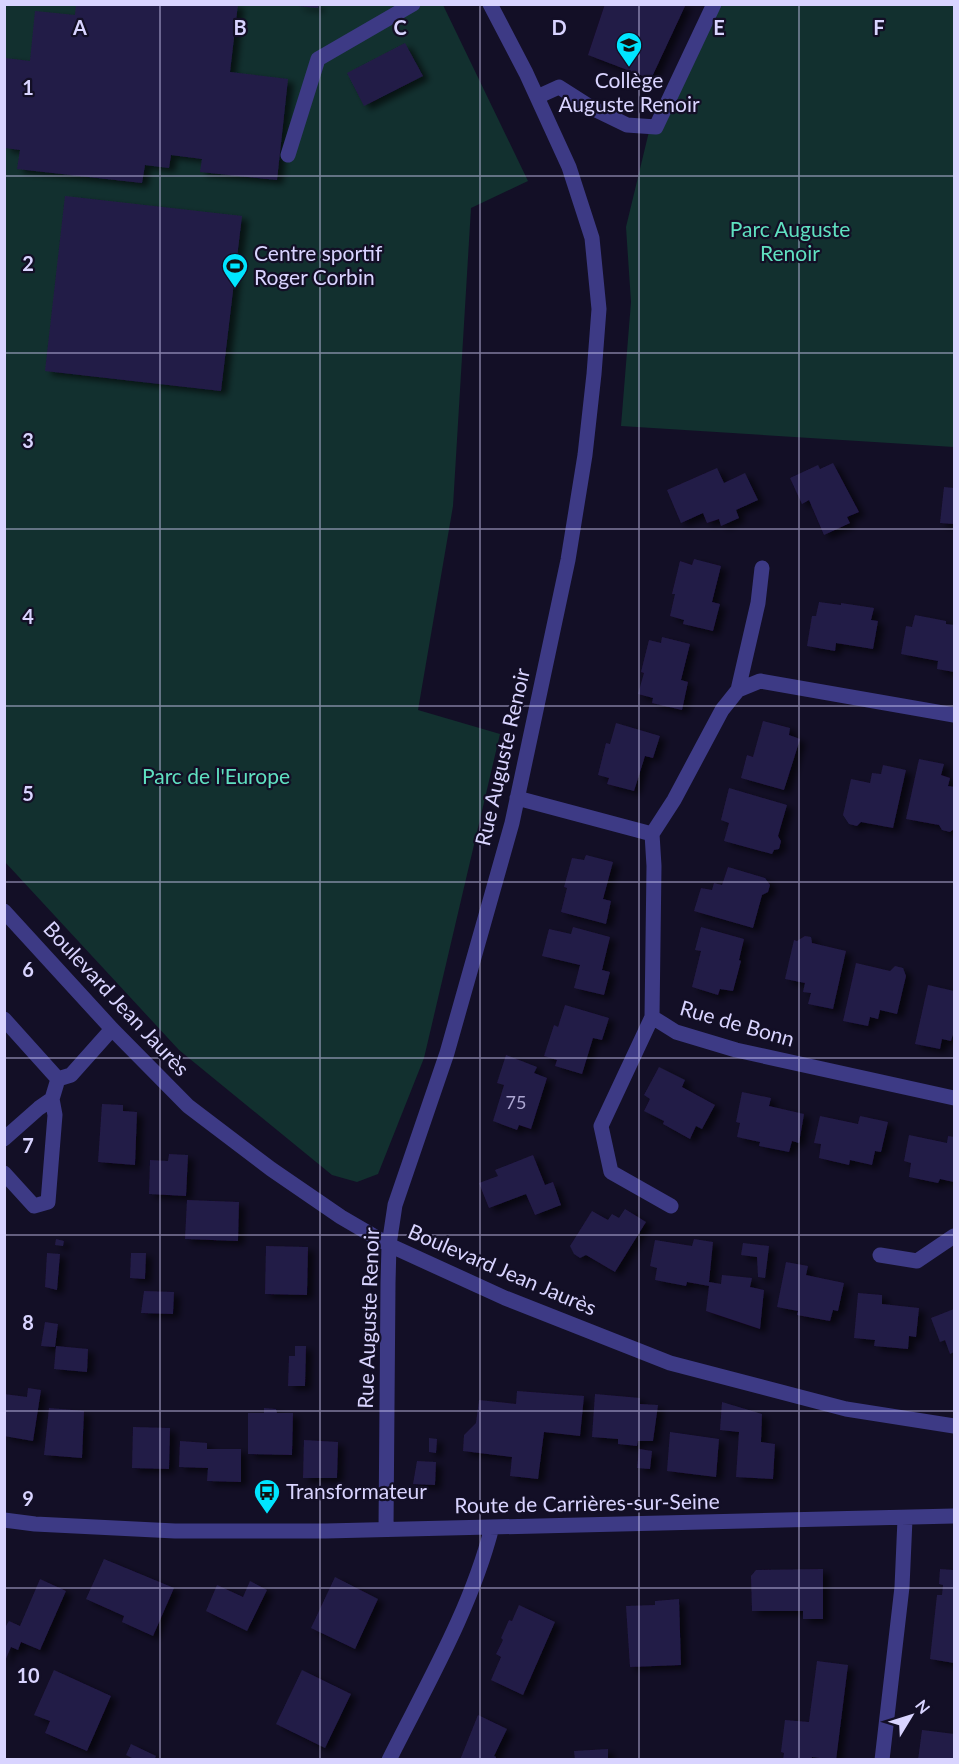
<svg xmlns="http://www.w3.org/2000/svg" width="959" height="1764" font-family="Lato,sans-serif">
<defs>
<filter id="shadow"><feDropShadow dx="6" dy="4" stdDeviation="3" flood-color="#0009"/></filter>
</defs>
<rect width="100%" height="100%" fill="#130f26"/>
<!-- green -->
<path fill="#12302f" d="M 5,5 L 443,5 L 528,181 L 471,208 L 453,506 L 418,710 L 500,734 L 424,1058 L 378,1174 L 357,1182 L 332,1175 L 179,1050 L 5,862 Z
M 706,5 L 954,5 L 954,447 L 621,426 L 631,302 L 626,227 L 652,119 Z"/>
<!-- building -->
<path fill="#241b47" filter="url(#shadow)" d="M 76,4 L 238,4 L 230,72 L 288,79 L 277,180 L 200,172 L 202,159 L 171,155 L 169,168 L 145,165 L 142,183 L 17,169 L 20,150 L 5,148 L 5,58 L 30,61 L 35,11 L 75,15 Z
M 298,4 L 319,4 L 318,8 L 298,6 Z
M 605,4 L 686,4 L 651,79 L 588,55 Z
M 405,43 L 423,76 L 364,106 L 347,73 Z
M 65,196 L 242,216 L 221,391 L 45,371 Z
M 833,463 L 859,512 L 847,517 L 850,523 L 824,535 L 809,500 L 802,504 L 790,478 L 818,465 L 820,469 Z
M 717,468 L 724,483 L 745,473 L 758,500 L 736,510 L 739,518 L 721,526 L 719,519 L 707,523 L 703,513 L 681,523 L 667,490 Z
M 944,487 L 954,488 L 954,524 L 940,523 Z
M 694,559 L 721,566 L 712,602 L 720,604 L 713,631 L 683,624 L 684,620 L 670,616 L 675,594 L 672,594 L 680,561 L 692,565 Z
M 819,602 L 841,605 L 841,603 L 874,608 L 871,620 L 878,621 L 873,649 L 836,643 L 835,651 L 807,646 L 812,616 L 816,616 Z
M 915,615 L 946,621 L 946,624 L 954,625 L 954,672 L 937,669 L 938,661 L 901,654 L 906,626 L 912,627 Z
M 662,637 L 690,644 L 681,680 L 688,682 L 682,710 L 652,703 L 653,698 L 638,694 L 644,673 L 641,672 L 649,640 L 661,643 Z
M 763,721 L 790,728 L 789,735 L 800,739 L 784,790 L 741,778 L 747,755 L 753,757 Z
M 616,723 L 660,736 L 653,758 L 645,756 L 634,791 L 607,784 L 609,778 L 598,775 L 606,743 L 610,744 Z
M 919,759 L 944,764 L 941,775 L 950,778 L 948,786 L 954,787 L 954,829 L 950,832 L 942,830 L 939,825 L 906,819 Z
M 883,765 L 906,770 L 893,828 L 861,822 L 857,826 L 849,824 L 843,815 L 851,779 L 870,783 L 872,773 L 881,774 Z
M 729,788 L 787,805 L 778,836 L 781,841 L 779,849 L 774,850 L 772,854 L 724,841 L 729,823 L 721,820 Z
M 586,855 L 613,862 L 603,899 L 611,901 L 606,924 L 561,912 L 567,888 L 564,887 L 572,858 L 584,860 Z
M 728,867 L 765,878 L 770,885 L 768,892 L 762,895 L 753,928 L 694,911 L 701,888 L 712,890 L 714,883 L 722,885 Z
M 573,927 L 610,937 L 602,970 L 610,972 L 604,995 L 574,988 L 580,965 L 542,956 L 549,929 L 571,934 Z
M 701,927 L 744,939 L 739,960 L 741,961 L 733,991 L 720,989 L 718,995 L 692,987 L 701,951 L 695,950 Z
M 805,936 L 811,937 L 812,943 L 846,951 L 833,1009 L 808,1004 L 811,993 L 803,992 L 805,983 L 785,979 L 794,940 L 797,941 Z
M 856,963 L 890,971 L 895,966 L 903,968 L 906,976 L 897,1014 L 880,1010 L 878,1019 L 870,1017 L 868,1026 L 843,1021 Z
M 928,985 L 954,991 L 954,1031 L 951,1041 L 942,1039 L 940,1049 L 915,1044 Z
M 565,1005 L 609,1018 L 602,1040 L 593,1038 L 582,1074 L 555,1066 L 557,1060 L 544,1056 L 554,1025 L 558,1027 Z
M 506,1055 L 537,1067 L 534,1073 L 547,1078 L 531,1129 L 519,1125 L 517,1130 L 493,1121 L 504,1085 L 497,1083 Z
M 659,1067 L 685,1080 L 682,1087 L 715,1105 L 702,1129 L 696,1126 L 690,1139 L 663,1124 L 664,1121 L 644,1111 L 650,1099 L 644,1095 Z
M 742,1092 L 771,1098 L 769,1106 L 804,1114 L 799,1143 L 792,1141 L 789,1152 L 759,1146 L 760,1142 L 737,1137 L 740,1123 L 736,1122 Z
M 102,1104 L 123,1105 L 123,1111 L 137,1112 L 135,1165 L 98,1162 Z
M 820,1116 L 858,1124 L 860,1116 L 888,1122 L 881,1152 L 875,1151 L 872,1165 L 850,1160 L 849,1165 L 819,1158 L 821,1144 L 814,1143 Z
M 909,1135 L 947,1143 L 948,1136 L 954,1137 L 954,1182 L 940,1179 L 938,1183 L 909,1177 L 911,1163 L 904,1161 Z
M 169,1154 L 188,1155 L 186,1196 L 149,1194 L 150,1160 L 168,1161 Z
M 533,1155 L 545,1185 L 553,1182 L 561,1205 L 535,1215 L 526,1194 L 489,1208 L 479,1183 L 498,1176 L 495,1170 Z
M 187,1200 L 239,1202 L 238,1241 L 185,1239 Z
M 625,1209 L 646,1222 L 615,1272 L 586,1255 L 580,1258 L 574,1254 L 570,1246 L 592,1211 L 608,1220 L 612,1214 L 619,1218 Z
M 56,1239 L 64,1241 L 63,1246 L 55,1245 Z
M 694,1239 L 713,1242 L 709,1282 L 721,1284 L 722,1275 L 752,1278 L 750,1287 L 764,1290 L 760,1329 L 706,1311 L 709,1286 L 687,1282 L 686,1286 L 655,1280 L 657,1268 L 650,1266 L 655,1240 L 692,1246 Z
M 743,1243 L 769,1246 L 765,1278 L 758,1277 L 757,1257 L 741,1255 Z
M 266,1246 L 308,1247 L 307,1295 L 265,1294 Z
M 47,1253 L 60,1254 L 57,1290 L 45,1287 Z
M 131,1253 L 146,1253 L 145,1279 L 130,1278 Z
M 786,1262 L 808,1266 L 806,1275 L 844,1283 L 838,1311 L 833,1310 L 830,1321 L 797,1315 L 798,1311 L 777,1307 Z
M 144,1291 L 174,1292 L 173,1314 L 141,1313 Z
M 858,1293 L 882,1295 L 882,1304 L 919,1308 L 916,1337 L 909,1336 L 908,1349 L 874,1346 L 875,1340 L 854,1338 Z
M 954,1309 L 954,1352 L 950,1354 L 945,1340 L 940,1342 L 931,1318 Z
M 45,1322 L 58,1324 L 55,1347 L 41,1346 Z
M 56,1346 L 88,1349 L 87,1372 L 54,1369 Z
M 295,1346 L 306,1346 L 305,1386 L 288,1386 L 289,1356 L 295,1356 Z
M 28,1388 L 41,1390 L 33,1441 L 4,1436 L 4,1394 L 27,1397 Z
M 517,1391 L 584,1396 L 580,1436 L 544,1432 L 538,1479 L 510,1476 L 512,1457 L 463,1451 L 464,1435 L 476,1423 L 479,1400 L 516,1404 Z
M 595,1394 L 640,1398 L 640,1404 L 658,1405 L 653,1441 L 638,1441 L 637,1446 L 618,1444 L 618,1439 L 592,1437 Z
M 722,1402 L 762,1414 L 761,1442 L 775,1444 L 773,1479 L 736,1477 L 739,1432 L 720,1430 Z
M 49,1408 L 84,1411 L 82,1458 L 44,1455 Z
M 264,1408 L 276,1409 L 277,1413 L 293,1413 L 292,1455 L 248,1454 L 248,1413 L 264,1413 Z
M 133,1427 L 170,1428 L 169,1469 L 132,1468 Z
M 670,1432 L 719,1439 L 716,1477 L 667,1471 Z
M 429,1438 L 437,1439 L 436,1453 L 429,1452 Z
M 304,1440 L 338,1442 L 337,1478 L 303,1478 Z
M 180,1441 L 207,1443 L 207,1449 L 241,1449 L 241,1482 L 207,1481 L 208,1468 L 179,1467 Z
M 639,1449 L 652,1451 L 650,1469 L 637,1468 Z
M 417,1461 L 436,1462 L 435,1485 L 413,1484 Z
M 104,1559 L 174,1588 L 153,1636 L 122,1622 L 124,1616 L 86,1599 Z
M 823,1569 L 823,1619 L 803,1619 L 803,1611 L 752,1611 L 751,1576 L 756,1570 Z
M 940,1569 L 954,1570 L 954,1663 L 930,1659 L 937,1595 L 942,1595 L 943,1585 L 939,1584 Z
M 335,1577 L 378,1599 L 355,1649 L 311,1628 Z
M 40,1579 L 66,1591 L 40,1650 L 21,1642 L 18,1650 L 11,1647 L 4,1663 L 4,1629 L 9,1621 L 20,1626 Z
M 250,1581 L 267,1590 L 247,1631 L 206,1611 L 217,1585 L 243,1597 Z
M 679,1599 L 681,1665 L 630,1667 L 626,1606 L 655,1605 L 655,1601 Z
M 519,1605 L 555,1622 L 523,1695 L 491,1680 L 501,1657 L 496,1654 L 503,1640 L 501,1638 L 509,1620 L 512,1621 Z
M 817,1661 L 848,1665 L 836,1760 L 812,1757 L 811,1760 L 783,1760 L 784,1753 L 781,1752 L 785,1720 L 809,1722 Z
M 54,1670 L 111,1696 L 87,1751 L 45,1733 L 50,1721 L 34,1715 Z
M 302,1670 L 351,1694 L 325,1748 L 276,1724 Z
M 478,1715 L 507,1729 L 494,1756 L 496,1757 L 495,1760 L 460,1760 Z
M 922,1730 L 954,1734 L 954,1760 L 918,1760 Z
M 131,1744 L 156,1756 L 154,1760 L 136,1760 L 126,1755 Z
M 608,1749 L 608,1760 L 575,1760 L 574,1751 Z"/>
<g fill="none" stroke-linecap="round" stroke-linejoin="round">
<!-- minor -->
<path stroke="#3d3a85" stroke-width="15" d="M 537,97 L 559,87 L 592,108 L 627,125 L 656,127 L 714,4
M 288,155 L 318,59 L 413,4
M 738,690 L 758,603 L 762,568
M 954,715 L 760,681 L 738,690 L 722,710 L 674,800 L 652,834 L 654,866 L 652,1017 L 676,1032 L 736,1050 L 954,1098
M 517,798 L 652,834
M 4,911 L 112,1029 L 188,1106 L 271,1169 L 341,1217 L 389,1245 L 505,1298 L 670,1363 L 846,1409 L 954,1426
M 652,1017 L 601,1126 L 611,1172 L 671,1206
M 4,1019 L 58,1079 L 71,1075 L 112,1029
M 4,1139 L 39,1108 L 52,1099
M 4,1173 L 34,1206 L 48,1202 L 55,1115 L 52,1099 L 58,1079
M 880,1255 L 917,1261 L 954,1236
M 4,1520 L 35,1524 L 175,1531 L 326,1531 L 954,1516
M 386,1529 L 388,1283 L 389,1245 L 395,1205 L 447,1053 L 512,823 L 568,560 L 585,455 L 594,374 L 599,309 L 592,238 L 569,167 L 526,73 L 490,4
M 389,1760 C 427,1684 471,1609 492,1527
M 882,1760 L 902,1587 L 905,1519"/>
</g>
<!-- grid -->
<path fill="none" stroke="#d9d4ff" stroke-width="1.5" stroke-opacity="0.55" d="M 160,4 L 160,1760M 320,4 L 320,1760M 480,4 L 480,1760M 639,4 L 639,1760M 799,4 L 799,1760M 4,176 L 954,176M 4,353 L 954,353M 4,529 L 954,529M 4,706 L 954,706M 4,882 L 954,882M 4,1058 L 954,1058M 4,1235 L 954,1235M 4,1411 L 954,1411M 4,1588 L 954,1588"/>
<!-- icons -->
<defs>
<g id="school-pin" transform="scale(1.35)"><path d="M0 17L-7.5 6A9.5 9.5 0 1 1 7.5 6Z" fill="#00e5ff" stroke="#130f26"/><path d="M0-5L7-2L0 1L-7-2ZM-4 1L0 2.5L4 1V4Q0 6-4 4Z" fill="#111"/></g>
<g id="stadium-pin" transform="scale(1.35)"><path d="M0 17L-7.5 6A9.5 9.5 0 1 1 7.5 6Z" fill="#00e5ff" stroke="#130f26"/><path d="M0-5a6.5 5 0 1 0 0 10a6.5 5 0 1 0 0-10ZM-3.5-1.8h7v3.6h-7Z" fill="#111"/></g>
<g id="bus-pin" transform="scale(1.35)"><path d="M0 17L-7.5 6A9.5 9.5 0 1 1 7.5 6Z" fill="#00e5ff" stroke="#130f26"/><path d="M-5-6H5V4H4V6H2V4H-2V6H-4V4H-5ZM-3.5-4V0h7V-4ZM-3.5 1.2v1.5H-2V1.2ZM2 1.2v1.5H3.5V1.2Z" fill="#111"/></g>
</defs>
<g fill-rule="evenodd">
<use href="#school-pin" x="629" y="45"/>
<use href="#stadium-pin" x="235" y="266"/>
<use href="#bus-pin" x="267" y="1492"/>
</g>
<g text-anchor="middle" stroke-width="4.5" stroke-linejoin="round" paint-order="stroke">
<!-- number labels -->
<g font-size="18" fill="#aca6d1">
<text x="516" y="1109">75</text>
</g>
<!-- poi labels -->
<g font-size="21" fill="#d9d4ff" stroke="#130f26" text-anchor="start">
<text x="629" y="88" text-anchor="middle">Collège<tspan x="629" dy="24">Auguste Renoir</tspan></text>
<text x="254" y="261">Centre sportif<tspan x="254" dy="24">Roger Corbin</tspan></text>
<text x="286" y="1499">Transformateur</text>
</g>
<!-- park labels -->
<g font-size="21" fill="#5fe0c0" stroke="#130f26">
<text x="790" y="237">Parc Auguste<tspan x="790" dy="24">Renoir</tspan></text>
<text x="216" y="784">Parc de l'Europe</text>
</g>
<!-- street labels -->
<g font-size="21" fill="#d9d4ff" stroke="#130f26">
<text transform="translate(503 757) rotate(-77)" y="7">Rue Auguste Renoir</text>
<text transform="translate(116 999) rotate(47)" y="7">Boulevard Jean Jaurès</text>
<text transform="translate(737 1024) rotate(16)" y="7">Rue de Bonn</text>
<text transform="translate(502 1270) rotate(23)" y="7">Boulevard Jean Jaurès</text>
<text transform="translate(369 1318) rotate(-88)" y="7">Rue Auguste Renoir</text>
<text transform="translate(587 1504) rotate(-1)" y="7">Route de Carrières-sur-Seine</text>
</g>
</g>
<g font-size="20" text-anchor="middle" font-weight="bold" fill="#d9d4ff" stroke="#130f26" stroke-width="4.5" stroke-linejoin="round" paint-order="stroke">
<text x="80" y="35">A</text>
<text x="240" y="35">B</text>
<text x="400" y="35">C</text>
<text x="559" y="35">D</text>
<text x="719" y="35">E</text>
<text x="879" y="35">F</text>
<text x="28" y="95">1</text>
<text x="28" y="271">2</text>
<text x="28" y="448">3</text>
<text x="28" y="624">4</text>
<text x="28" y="801">5</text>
<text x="28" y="977">6</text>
<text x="28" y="1153">7</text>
<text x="28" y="1330">8</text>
<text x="28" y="1506">9</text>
<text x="28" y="1683">10</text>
</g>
<!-- border -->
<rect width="959" height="1764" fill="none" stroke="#d9d4ff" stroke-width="12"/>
<!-- north arrow -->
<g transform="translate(911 1716) rotate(52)" stroke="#130f26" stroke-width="4.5" paint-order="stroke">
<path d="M0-4.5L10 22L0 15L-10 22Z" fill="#d9d4ff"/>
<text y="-9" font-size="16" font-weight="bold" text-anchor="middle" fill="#d9d4ff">N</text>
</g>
</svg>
